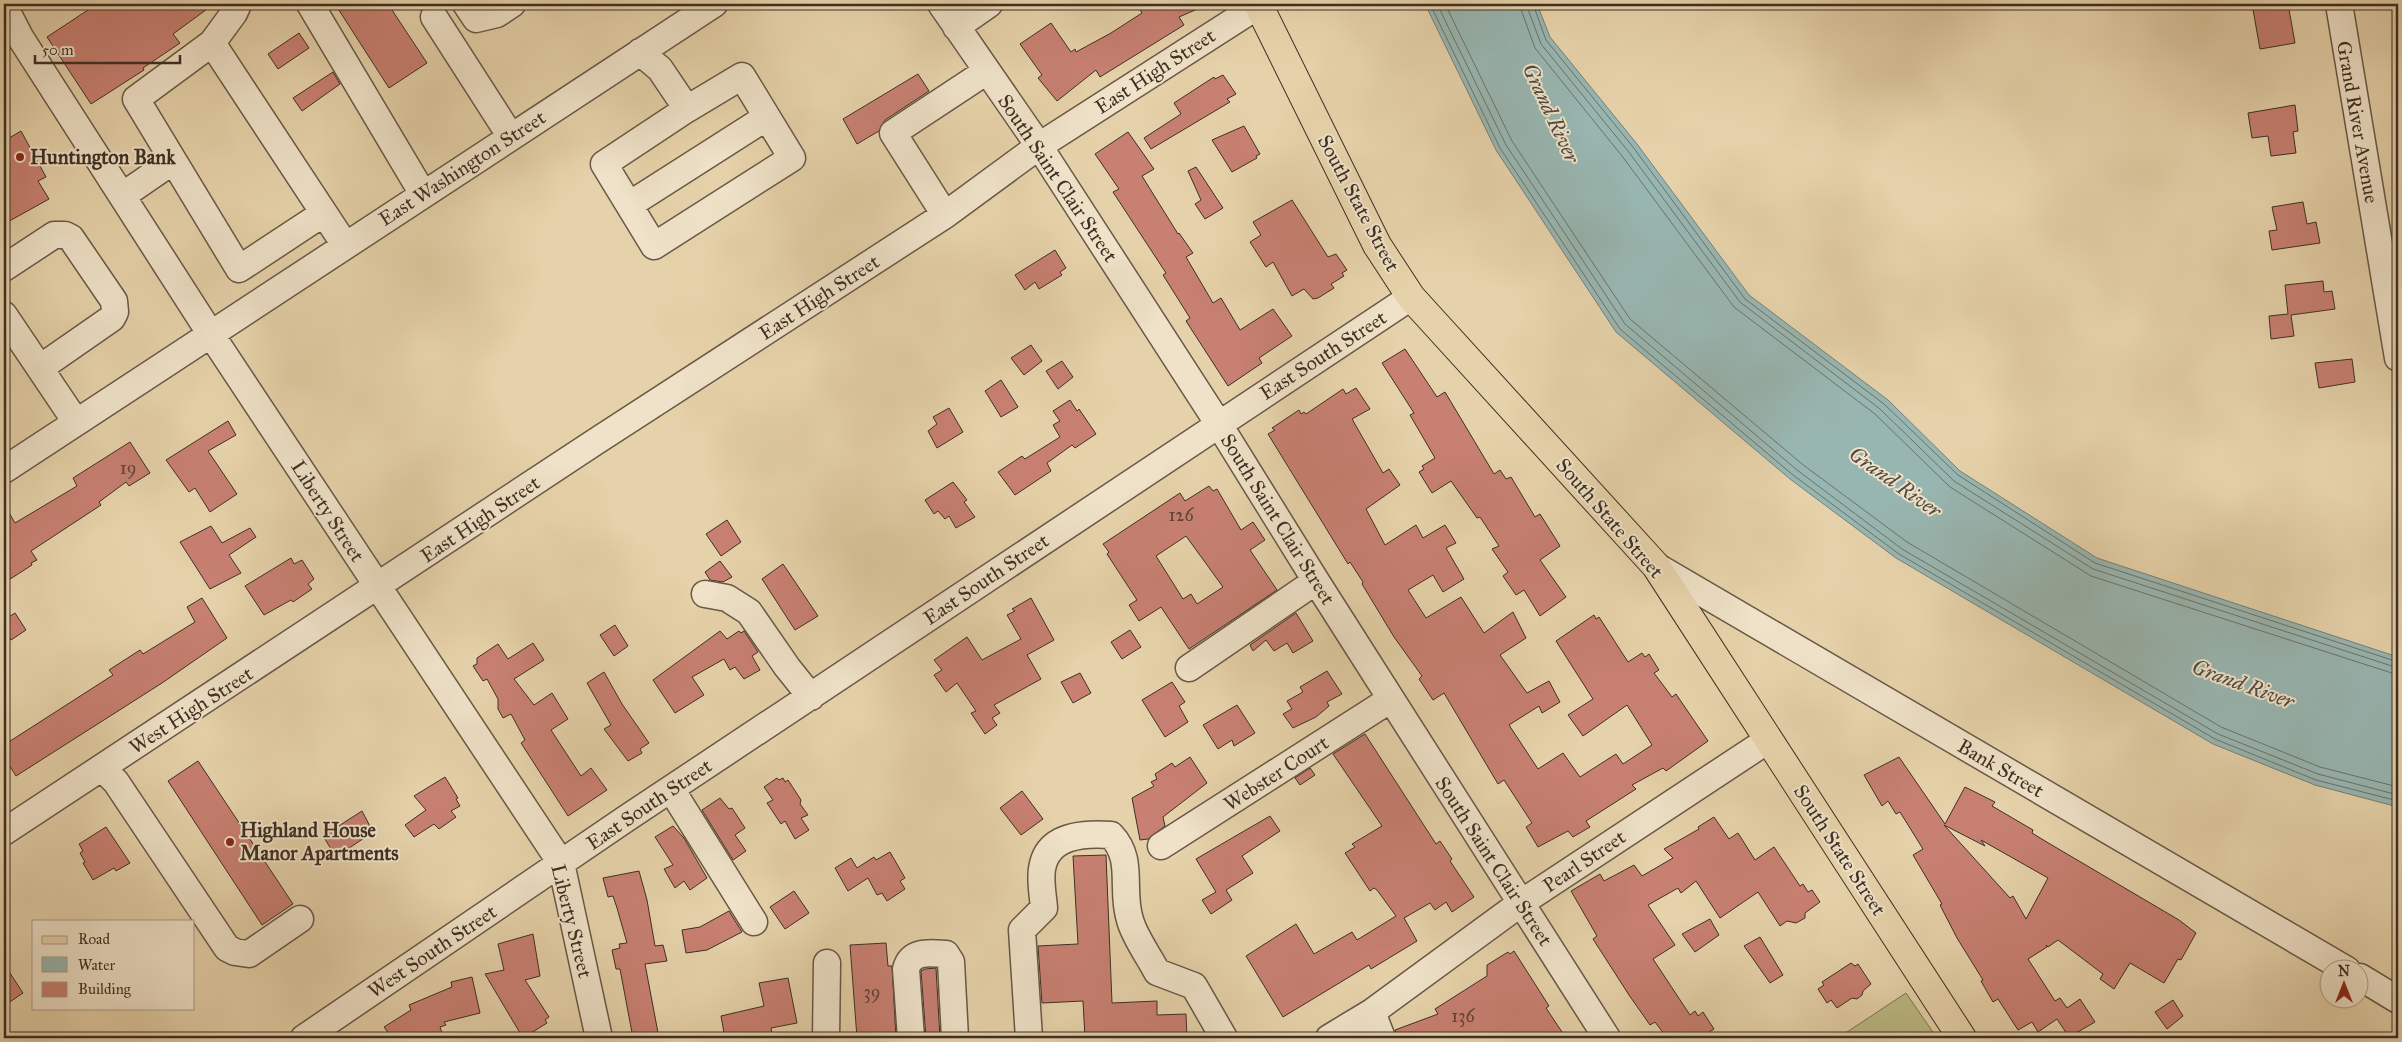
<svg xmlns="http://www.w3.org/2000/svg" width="2402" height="1042" font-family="'IM FELL Great Primer',serif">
<rect width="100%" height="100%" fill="#e6d2aa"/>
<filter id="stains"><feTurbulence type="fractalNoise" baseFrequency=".004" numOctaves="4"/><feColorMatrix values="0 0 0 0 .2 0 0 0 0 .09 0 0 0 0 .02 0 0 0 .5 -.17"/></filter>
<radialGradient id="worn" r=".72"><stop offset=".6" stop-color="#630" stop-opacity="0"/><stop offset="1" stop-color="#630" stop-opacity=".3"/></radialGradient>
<!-- green -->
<path fill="#bcba84" stroke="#7d7454" d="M 1906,993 L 1937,1038 L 1838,1038 Z"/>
<!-- water -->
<path fill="#98b6b1" stroke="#748079" d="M 1425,4 L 1537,4 L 1550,37 L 1637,144 L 1749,295 L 1888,400 L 1960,471 L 2097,558 L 2398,657 L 2398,807 L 2315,785 L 2213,744 L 1896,558 L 1790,479 L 1616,332 L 1496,150 Z"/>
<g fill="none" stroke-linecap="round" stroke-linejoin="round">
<!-- shore -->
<path stroke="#6b726a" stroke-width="1" d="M 1430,4 L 1500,148 L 1620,329 L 1793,475 L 1899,554 L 2215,739 L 2316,780 L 2398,801
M 1437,4 L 1506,145 L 1625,324 L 1797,470 L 1902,549 L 2218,734 L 2318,774 L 2398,795
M 1445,4 L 1512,141 L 1630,319 L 1802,464 L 1907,542 L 2221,727 L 2320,767 L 2398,787
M 1519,4 L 1535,48 L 1622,156 L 1734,307 L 1875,414 L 1950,487 L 2091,576 L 2398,675
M 1526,4 L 1541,44 L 1628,151 L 1740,302 L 1880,409 L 1954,481 L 2093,569 L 2398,668
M 1533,4 L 1546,40 L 1633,147 L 1745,299 L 1884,404 L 1958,475 L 2095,563 L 2398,662"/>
</g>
<!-- building -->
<path fill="#c88072" stroke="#3e2f24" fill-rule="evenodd" d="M 97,4 L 214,4 L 173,34 L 180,43 L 143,68 L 144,70 L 91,104 L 47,37 Z
M 335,4 L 388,4 L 427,63 L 389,88 Z
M 1137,4 L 1209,4 L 1179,17 L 1184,25 L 1100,77 L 1096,70 L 1057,101 L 1038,78 L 1042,75 L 1020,44 L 1051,23 L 1071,52 L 1075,49 L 1076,52 L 1111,33 L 1142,13 Z
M 2252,4 L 2288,4 L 2295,43 L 2260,49 Z
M 299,33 L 309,48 L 278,69 L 268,54 Z
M 333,72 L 340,84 L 302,111 L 293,98 Z
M 918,74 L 929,91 L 885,120 L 879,131 L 857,144 L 843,119 Z
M 1223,75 L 1236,94 L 1227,99 L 1230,102 L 1151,149 L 1144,138 L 1181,114 L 1174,103 L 1214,77 L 1215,79 Z
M 2295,105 L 2298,131 L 2293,132 L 2296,153 L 2271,156 L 2268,136 L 2252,138 L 2248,113 Z
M 1244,126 L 1260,154 L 1256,156 L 1257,158 L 1232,172 L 1212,140 Z
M 21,131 L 46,177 L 38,181 L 49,199 L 4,224 L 4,141 Z
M 1128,132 L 1154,169 L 1142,176 L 1178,234 L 1179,233 L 1193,253 L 1186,257 L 1213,303 L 1221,298 L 1240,330 L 1273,309 L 1292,336 L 1259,358 L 1262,363 L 1228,386 L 1186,321 L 1190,318 L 1163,275 L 1166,273 L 1113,192 L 1119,189 L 1095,154 Z
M 1196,167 L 1223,208 L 1205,219 L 1195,204 L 1201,200 L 1188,171 Z
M 1292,200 L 1328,257 L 1336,254 L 1347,270 L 1342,273 L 1344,276 L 1331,284 L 1334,288 L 1318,298 L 1313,299 L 1304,289 L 1292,296 L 1273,262 L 1266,267 L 1250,242 L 1261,235 L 1253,222 Z
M 2303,202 L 2307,224 L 2316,222 L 2320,243 L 2272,250 L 2269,231 L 2277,230 L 2272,207 Z
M 1055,250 L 1066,268 L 1060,272 L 1062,275 L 1039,289 L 1035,282 L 1025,290 L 1015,275 Z
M 2323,281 L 2324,292 L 2332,291 L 2335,309 L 2291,315 L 2294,336 L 2271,339 L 2269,316 L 2288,314 L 2285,285 Z
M 1031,345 L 1042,361 L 1024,375 L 1011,358 Z
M 1405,349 L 1437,397 L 1445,392 L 1494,474 L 1500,470 L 1506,479 L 1511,477 L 1535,517 L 1540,514 L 1560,546 L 1540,560 L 1566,597 L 1540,616 L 1524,590 L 1516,595 L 1503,576 L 1508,572 L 1492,549 L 1499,546 L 1480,517 L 1477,518 L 1451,481 L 1432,493 L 1419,472 L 1424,469 L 1422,466 L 1435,458 L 1410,415 L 1414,413 L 1382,363 Z
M 2352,359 L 2355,382 L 2319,388 L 2315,363 Z
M 1062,361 L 1073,377 L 1058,389 L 1046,371 Z
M 1001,380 L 1018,407 L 1001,417 L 985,391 Z
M 1356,388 L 1370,409 L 1352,419 L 1383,473 L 1389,469 L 1400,485 L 1366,509 L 1385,545 L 1416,525 L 1423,538 L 1445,525 L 1456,543 L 1446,548 L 1464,579 L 1443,592 L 1433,575 L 1408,590 L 1426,618 L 1461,597 L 1484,633 L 1513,612 L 1526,638 L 1500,655 L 1527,693 L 1549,681 L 1560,702 L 1542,713 L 1539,706 L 1509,725 L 1538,769 L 1563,753 L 1580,777 L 1616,754 L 1623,764 L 1652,745 L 1627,705 L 1583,736 L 1568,715 L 1593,699 L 1556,641 L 1594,615 L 1596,619 L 1599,617 L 1628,662 L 1642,653 L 1645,657 L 1649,654 L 1659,670 L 1654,673 L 1672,697 L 1676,694 L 1708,741 L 1666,771 L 1663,768 L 1632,785 L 1636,789 L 1586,821 L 1590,827 L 1573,837 L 1568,831 L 1538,847 L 1526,827 L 1532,823 L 1504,780 L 1498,784 L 1444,693 L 1433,700 L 1419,679 L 1422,676 L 1394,637 L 1362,584 L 1363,582 L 1350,562 L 1348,564 L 1268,434 L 1275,430 L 1272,428 L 1299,410 L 1301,414 L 1304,412 L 1306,414 L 1343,389 L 1346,394 Z
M 1070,400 L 1077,411 L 1079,409 L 1096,434 L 1075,448 L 1072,445 L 1047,463 L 1051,471 L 1015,495 L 998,472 L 1022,456 L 1025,459 L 1060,437 L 1053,425 L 1060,421 L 1053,411 Z
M 949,408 L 963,432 L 937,448 L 928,431 L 937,424 L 933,417 Z
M 228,421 L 236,435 L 208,451 L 237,494 L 210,512 L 195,488 L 189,492 L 166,460 Z
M 130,442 L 150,473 L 129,486 L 126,482 L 99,502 L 101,505 L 31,551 L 37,560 L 31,563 L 32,565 L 4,583 L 4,504 L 15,523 L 77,486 L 73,478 Z
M 953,482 L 967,500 L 964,502 L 975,517 L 956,528 L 949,516 L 945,519 L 938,511 L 934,514 L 925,500 Z
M 1209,486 L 1213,491 L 1217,489 L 1241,530 L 1253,522 L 1265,540 L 1250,550 L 1277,590 L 1189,649 L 1161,607 L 1139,621 L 1129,605 L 1137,600 L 1107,554 L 1109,552 L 1103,544 L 1180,493 L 1185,501 ZM 1186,536 L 1223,587 L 1197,604 L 1191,594 L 1183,599 L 1156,556 Z
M 727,520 L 741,542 L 721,556 L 706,534 Z
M 211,526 L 222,543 L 250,528 L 256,537 L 229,555 L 241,573 L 210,589 L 180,542 Z
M 291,558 L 294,564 L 302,560 L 314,579 L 308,584 L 312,589 L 293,602 L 291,600 L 264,615 L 245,586 Z
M 720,561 L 732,577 L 723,582 L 710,580 L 705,572 Z
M 783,564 L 818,616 L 795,630 L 762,579 Z
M 202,598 L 227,638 L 162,683 L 16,776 L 4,757 L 4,745 L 113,675 L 109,670 L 140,650 L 143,654 L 195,622 L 187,607 Z
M 1031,598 L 1054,640 L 1027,655 L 1041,679 L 994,705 L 1000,713 L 992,718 L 997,725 L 985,734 L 971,713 L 976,711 L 957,683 L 946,692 L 934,675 L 942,670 L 934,660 L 967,637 L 982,660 L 1021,639 L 1007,615 L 1015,611 L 1012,609 Z
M 15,613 L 26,630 L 11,640 L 4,629 L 4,620 Z
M 1296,613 L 1313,641 L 1293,653 L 1287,643 L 1274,651 L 1266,640 L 1253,651 L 1250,645 Z
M 615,625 L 628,646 L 614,656 L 600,635 Z
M 1130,630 L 1141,647 L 1122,659 L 1111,642 Z
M 720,631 L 727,639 L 739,631 L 741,633 L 744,631 L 758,652 L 752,656 L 760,670 L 744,679 L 735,667 L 730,670 L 724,659 L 692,677 L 704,695 L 675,713 L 653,680 Z
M 533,643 L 544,660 L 514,679 L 534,705 L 552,693 L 568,719 L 551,730 L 581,776 L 591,768 L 607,790 L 568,816 L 521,743 L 525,740 L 511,714 L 503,718 L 498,709 L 498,699 L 487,679 L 483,681 L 473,666 L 477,664 L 477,658 L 498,644 L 508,659 Z
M 1327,671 L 1342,694 L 1327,702 L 1329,706 L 1316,717 L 1293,728 L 1283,714 L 1292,709 L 1287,701 L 1303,692 L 1300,687 Z
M 604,672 L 622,704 L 649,743 L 640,749 L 642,753 L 628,761 L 604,729 L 611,725 L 587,683 Z
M 1080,673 L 1091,693 L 1073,703 L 1061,682 Z
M 1172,682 L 1185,702 L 1179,706 L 1188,722 L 1165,737 L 1142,700 Z
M 1237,705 L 1255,733 L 1234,746 L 1232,740 L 1218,749 L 1203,725 Z
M 1365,734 L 1436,844 L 1440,841 L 1452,859 L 1450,861 L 1474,897 L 1452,912 L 1446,902 L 1435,910 L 1430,903 L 1404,918 L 1417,941 L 1371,969 L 1369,965 L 1283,1017 L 1246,956 L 1296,924 L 1314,954 L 1352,932 L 1357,940 L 1396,916 L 1377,890 L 1374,888 L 1370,891 L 1345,853 L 1355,847 L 1352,844 L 1382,826 L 1333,754 Z
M 1190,757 L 1207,783 L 1163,817 L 1165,826 L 1148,839 L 1140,840 L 1132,798 L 1154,786 L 1151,782 L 1157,779 L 1155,774 L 1172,763 L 1175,767 Z
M 1899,757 L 1945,824 L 1965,787 L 1995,802 L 1992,806 L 2033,830 L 2032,833 L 2045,841 L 2179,920 L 2196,933 L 2181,960 L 2178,959 L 2164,983 L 2130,963 L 2114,989 L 2100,979 L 2103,974 L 2058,940 L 2048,947 L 2046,945 L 2047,947 L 2028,959 L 2055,1001 L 2060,998 L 2067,1008 L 2080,999 L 2095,1022 L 2069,1037 L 2057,1019 L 2038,1032 L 2032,1022 L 2018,1030 L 1998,999 L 1993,1002 L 1981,981 L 1983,980 L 1957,938 L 1940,905 L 1942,904 L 1913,855 L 1923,849 L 1900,812 L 1896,814 L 1888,801 L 1882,806 L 1864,775 ZM 1944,825 L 1985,846 L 1981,840 L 2048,878 L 2026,919 L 2013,896 L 2010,898 Z
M 198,761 L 293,904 L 262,925 L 168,781 Z
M 1310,768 L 1315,775 L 1300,785 L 1295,778 Z
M 445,777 L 458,798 L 456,799 L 460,806 L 451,811 L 456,817 L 439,829 L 434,824 L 414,837 L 405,825 L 426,810 L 414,796 Z
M 777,778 L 779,780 L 783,778 L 785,782 L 788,780 L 801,800 L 800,804 L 808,815 L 801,818 L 809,830 L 795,839 L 785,821 L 781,824 L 767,803 L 773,800 L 764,787 Z
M 1022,791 L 1043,819 L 1021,835 L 1000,808 Z
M 720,798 L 729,809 L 732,808 L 745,828 L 735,835 L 746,851 L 733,860 L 702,810 Z
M 362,811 L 373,832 L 336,857 L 323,836 Z
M 1270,816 L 1280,831 L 1242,856 L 1253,873 L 1226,890 L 1232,900 L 1211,914 L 1202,900 L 1216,892 L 1196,859 Z
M 1714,817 L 1729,839 L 1738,833 L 1755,860 L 1774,847 L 1800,886 L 1803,884 L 1808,892 L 1812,890 L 1820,902 L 1805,913 L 1805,918 L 1796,923 L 1787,921 L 1780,926 L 1758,892 L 1720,918 L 1696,881 L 1681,893 L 1678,888 L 1648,905 L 1675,945 L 1653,959 L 1690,1015 L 1695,1011 L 1698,1016 L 1703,1012 L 1714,1029 L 1700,1038 L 1667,1038 L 1655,1022 L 1650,1025 L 1629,995 L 1593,939 L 1597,936 L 1571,891 L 1600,874 L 1604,881 L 1634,865 L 1642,876 L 1673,858 L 1664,849 L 1699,829 L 1698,827 Z
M 673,826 L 684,838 L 707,878 L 690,890 L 684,881 L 675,888 L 664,869 L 673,865 L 655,837 Z
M 106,827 L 130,863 L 116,871 L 114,868 L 93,880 L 83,863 L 85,862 L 80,853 L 83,851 L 79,844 Z
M 890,852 L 905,878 L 900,881 L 905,889 L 887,901 L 882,893 L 877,895 L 868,878 L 848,891 L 835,868 L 851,858 L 857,868 L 874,857 L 876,860 Z
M 1106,855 L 1112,1003 L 1157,1001 L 1157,1015 L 1186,1014 L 1187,1038 L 1085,1038 L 1083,1001 L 1042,1003 L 1038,946 L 1078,944 L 1073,856 Z
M 639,871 L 647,900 L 655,946 L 663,945 L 667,961 L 645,964 L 659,1038 L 633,1038 L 620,969 L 616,969 L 612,950 L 620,948 L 619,944 L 627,943 L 617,908 L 613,896 L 608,897 L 603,878 Z
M 794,891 L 809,913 L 785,929 L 770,907 Z
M 729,911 L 742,932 L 707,950 L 686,953 L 682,930 L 700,927 Z
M 1710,919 L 1719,935 L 1695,952 L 1682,934 Z
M 533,934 L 540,976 L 525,980 L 549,1017 L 545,1020 L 547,1023 L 523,1038 L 485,974 L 504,970 L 498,944 Z
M 1760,937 L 1783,975 L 1770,983 L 1744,946 Z
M 886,943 L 888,966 L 892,966 L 896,1038 L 857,1038 L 850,945 Z
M 1514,951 L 1549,1006 L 1546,1008 L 1566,1038 L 1467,1038 L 1465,1033 L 1454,1038 L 1397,1038 L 1395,1030 L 1438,1014 L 1435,1009 L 1487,976 L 1487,965 L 1508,952 L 1510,954 Z
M 1851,963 L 1855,966 L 1858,964 L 1871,984 L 1863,991 L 1862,995 L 1857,999 L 1852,998 L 1837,1008 L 1831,1000 L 1827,1003 L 1818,989 L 1824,985 L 1822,982 Z
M 4,964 L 23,993 L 4,1006 Z
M 936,968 L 940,1038 L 926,1038 L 921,971 L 925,969 Z
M 472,977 L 480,1013 L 444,1022 L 446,1025 L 440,1027 L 442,1033 L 432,1038 L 392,1038 L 384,1027 L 411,1010 L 409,1005 L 452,987 L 451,982 Z
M 788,978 L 797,1023 L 771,1028 L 773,1038 L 725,1038 L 721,1016 L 764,1006 L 759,983 Z
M 2173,1000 L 2183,1016 L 2167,1029 L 2155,1012 Z"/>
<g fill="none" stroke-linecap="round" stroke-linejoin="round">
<!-- minor casing -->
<g stroke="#685846" stroke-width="29">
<path id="minor" d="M 310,4 L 423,194
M 466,4 L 476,19 L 497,14 L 512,4
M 941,4 L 1039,146 L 1218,423 L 1316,581 L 1607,1038
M 2339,4 L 2398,358
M 4,6 L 20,37 L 210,333 L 561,863 L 599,1038
M 434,17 L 511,137
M 956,27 L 989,4
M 212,43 L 234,13 L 238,4
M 640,52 L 660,69 L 687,109
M 742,76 L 792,158 L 654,246 L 604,164 L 687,109 Z
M 122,196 L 173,161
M 629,205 L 767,117
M 324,213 L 239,269 L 136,99 L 212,43 L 345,245
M 945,215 L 893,133 L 987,71
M 4,268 L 54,235 L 65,235 L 71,238 L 114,301 L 115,312 L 112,318 L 40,368
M 4,315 L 76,422
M 4,470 L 714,4
M 1656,566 L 2347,970
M 705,594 L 727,598 L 749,612 L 787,667 L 811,697
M 1189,668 L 1316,581
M 102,768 L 116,782 L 227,948 L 235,952 L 249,954 L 300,919
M 671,789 L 754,922
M 4,832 L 595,442 L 945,215 L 1039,146 L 1259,5
M 1161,846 L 1391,699
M 2360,977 L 2398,1000
M 1372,1012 L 1382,1038
M 304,1038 L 627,818 L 1411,297
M 826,1038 L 827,963
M 911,1038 L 906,969 C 911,950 929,953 946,954 L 951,962 L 955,1038
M 1029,1038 L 1022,930 L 1044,908 C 1043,896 1040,881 1042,869 C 1047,835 1084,833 1111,835 C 1135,860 1120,889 1130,920 C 1135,938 1149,956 1157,972 L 1194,986 L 1224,1038
M 1329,1038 L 1372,1012 L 1521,903 L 1768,740"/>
</g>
<!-- major casing -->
<g stroke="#3e2f24" stroke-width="30">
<path id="major" d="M 1258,4 L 1377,245 L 1411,297 L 1656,566 L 1962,1038"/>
</g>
<!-- minor -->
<use href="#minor" stroke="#efe2c8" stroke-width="26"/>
<!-- major -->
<use href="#major" stroke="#e6d2aa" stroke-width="28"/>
</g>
<!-- markers -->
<g fill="#8f2418" stroke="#efe2c8" stroke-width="2">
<circle cx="20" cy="157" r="5"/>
<circle cx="230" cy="842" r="5"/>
</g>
<g text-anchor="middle" stroke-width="4" stroke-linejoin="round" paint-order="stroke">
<!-- number labels -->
<g font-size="18" fill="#604338">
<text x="128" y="474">19</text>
<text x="1181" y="521">126</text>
<text x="872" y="998">39</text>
<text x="1463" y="1022">136</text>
</g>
<!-- street labels -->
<g font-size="20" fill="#3e2f24" stroke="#efe2c8">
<text transform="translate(1155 71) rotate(-33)" y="7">East High Street</text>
<text transform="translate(2358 122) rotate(80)" y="7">Grand River Avenue</text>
<text transform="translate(462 168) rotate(-33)" y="7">East Washington Street</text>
<text transform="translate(1058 178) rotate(56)" y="7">South Saint Clair Street</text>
<text transform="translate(1359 203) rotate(62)" y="7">South State Street</text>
<text transform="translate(819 297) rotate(-33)" y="7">East High Street</text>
<text transform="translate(1323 355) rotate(-33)" y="7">East South Street</text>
<text transform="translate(328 511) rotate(57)" y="7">Liberty Street</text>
<text transform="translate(1610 518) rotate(49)" y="7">South State Street</text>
<text transform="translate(480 519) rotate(-34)" y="7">East High Street</text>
<text transform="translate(1278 519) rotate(58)" y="7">South Saint Clair Street</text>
<text transform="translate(986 579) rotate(-34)" y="7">East South Street</text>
<text transform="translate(191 710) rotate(-33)" y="7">West High Street</text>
<text transform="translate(2001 768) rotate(30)" y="7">Bank Street</text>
<text transform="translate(1276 773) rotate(-33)" y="7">Webster Court</text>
<text transform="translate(649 804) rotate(-34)" y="7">East South Street</text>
<text transform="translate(1840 850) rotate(57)" y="7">South State Street</text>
<text transform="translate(1494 861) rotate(57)" y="7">South Saint Clair Street</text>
<text transform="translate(1584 861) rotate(-34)" y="7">Pearl Street</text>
<text transform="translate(572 921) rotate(76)" y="7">Liberty Street</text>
<text transform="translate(432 951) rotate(-34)" y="7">West South Street</text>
</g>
<!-- poi labels -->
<g font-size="20" font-weight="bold" fill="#3e2f24" stroke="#efe2c8" text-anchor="start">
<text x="30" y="164">Huntington Bank</text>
<text x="240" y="837">Highland House<tspan x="240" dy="23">Manor Apartments</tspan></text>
</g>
<!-- water labels -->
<g font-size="21" font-style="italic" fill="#504a40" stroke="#efe2c8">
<text transform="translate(1551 113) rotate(65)" y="7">Grand River</text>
<text transform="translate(1895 482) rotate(35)" y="7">Grand River</text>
<text transform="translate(2243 684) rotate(20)" y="7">Grand River</text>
</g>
</g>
<!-- margin -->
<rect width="2402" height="1042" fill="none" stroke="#e6d2aa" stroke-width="20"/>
<rect x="5" y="5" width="2392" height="1032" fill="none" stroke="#3e2f24" stroke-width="2.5"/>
<rect x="10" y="10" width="2382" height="1022" fill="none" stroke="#3e2f24"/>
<!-- legend -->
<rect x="32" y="920" width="162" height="90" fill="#efe2c8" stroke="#a89a86"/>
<rect x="42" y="936" width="25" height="8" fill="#e6d2aa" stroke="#a89a86"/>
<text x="78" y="944" font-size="15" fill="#3e2f24">Road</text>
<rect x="42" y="957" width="25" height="15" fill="#98b6b1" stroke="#a89a86"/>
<text x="78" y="970" font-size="15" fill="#3e2f24">Water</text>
<rect x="42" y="982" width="25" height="15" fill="#c88072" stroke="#a89a86"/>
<text x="78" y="994" font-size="15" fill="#3e2f24">Building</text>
<!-- north arrow -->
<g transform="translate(2344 984)"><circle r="24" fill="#efe2c8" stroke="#a89a86"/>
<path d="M0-4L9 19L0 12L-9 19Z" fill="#8f2418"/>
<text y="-8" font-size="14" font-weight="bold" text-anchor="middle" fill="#3e2f24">N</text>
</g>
<!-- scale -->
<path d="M35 55v8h145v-8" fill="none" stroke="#3e2f24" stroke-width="2.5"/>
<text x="42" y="55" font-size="15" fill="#3e2f24" stroke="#efe2c8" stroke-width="4" paint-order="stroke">50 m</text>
<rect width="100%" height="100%" filter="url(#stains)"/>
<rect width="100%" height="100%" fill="url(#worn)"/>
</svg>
